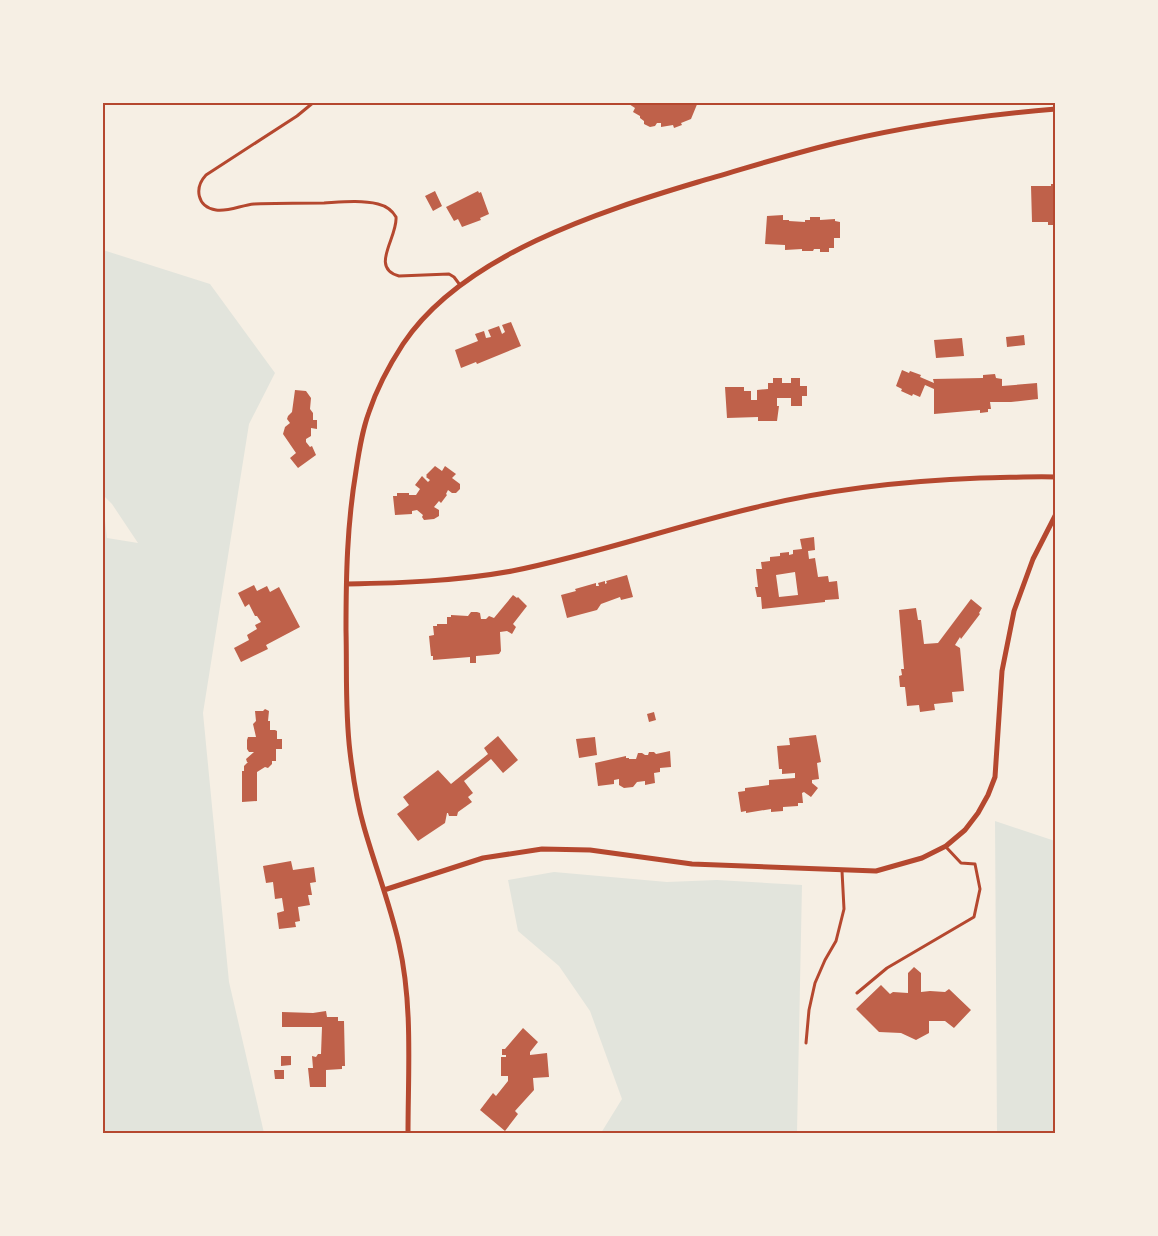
<svg xmlns="http://www.w3.org/2000/svg" width="1158" height="1236" font-family="'Fira Sans Condensed',sans-serif">
<rect width="100%" height="100%" fill="#f6efe4"/>
<!-- green -->
<path fill="#e2e4dc" d="M 103,250 L 210,284 L 275,373 L 249,424 L 203,713 L 229,982 L 264,1133 L 103,1133 L 103,511 L 104,512 L 107,538 L 138,543 L 112,504 L 103,495 Z
M 995,821 L 1055,841 L 1055,1133 L 997,1133 Z
M 554,872 L 667,882 L 717,880 L 802,885 L 797,1133 L 601,1133 L 622,1099 L 590,1011 L 559,966 L 518,931 L 508,880 Z"/>
<!-- building -->
<path fill="#bf614a" fill-rule="evenodd" d="M 626,102 L 665,102 L 668,104 L 673,102 L 698,102 L 691,119 L 681,123 L 682,125 L 674,128 L 673,125 L 661,127 L 661,123 L 657,123 L 655,126 L 650,127 L 644,124 L 644,121 L 640,118 L 640,116 L 633,112 L 635,108 Z
M 1051,184 L 1056,184 L 1056,225 L 1048,225 L 1048,222 L 1032,222 L 1031,186 L 1051,186 Z
M 435,191 L 442,206 L 433,211 L 425,196 Z
M 478,191 L 479,193 L 481,192 L 489,214 L 480,218 L 481,220 L 462,227 L 458,219 L 454,221 L 446,207 Z
M 783,215 L 783,220 L 789,220 L 789,221 L 805,222 L 805,220 L 810,220 L 810,217 L 820,217 L 820,220 L 835,219 L 835,221 L 840,222 L 840,238 L 834,238 L 834,248 L 829,248 L 829,252 L 820,252 L 820,249 L 814,249 L 813,251 L 802,251 L 802,249 L 785,250 L 785,245 L 765,244 L 767,216 Z
M 511,322 L 521,346 L 477,364 L 476,362 L 461,368 L 455,350 L 478,341 L 475,334 L 484,331 L 486,338 L 491,337 L 488,330 L 499,326 L 502,334 L 505,332 L 502,325 Z
M 1024,335 L 1025,345 L 1007,347 L 1006,337 Z
M 962,338 L 964,356 L 936,358 L 934,340 Z
M 902,370 L 909,373 L 910,371 L 921,375 L 920,377 L 934,383 L 933,379 L 983,378 L 983,375 L 995,374 L 996,378 L 1002,379 L 1002,386 L 1037,383 L 1038,399 L 1011,402 L 990,402 L 991,409 L 988,409 L 988,412 L 980,413 L 980,410 L 934,414 L 934,389 L 925,385 L 920,397 L 913,394 L 912,396 L 901,391 L 902,389 L 896,386 Z
M 773,378 L 782,378 L 782,383 L 791,383 L 791,378 L 800,378 L 800,386 L 807,386 L 807,396 L 802,396 L 802,406 L 791,406 L 791,398 L 777,398 L 777,406 L 779,406 L 777,421 L 758,421 L 758,417 L 727,418 L 725,387 L 744,387 L 744,391 L 751,391 L 751,400 L 757,400 L 757,390 L 768,389 L 768,383 L 773,383 Z
M 295,390 L 306,391 L 311,398 L 310,409 L 313,413 L 313,420 L 317,420 L 317,429 L 311,428 L 311,436 L 306,439 L 306,442 L 310,447 L 312,446 L 316,455 L 298,468 L 290,458 L 296,453 L 283,434 L 285,427 L 290,423 L 287,419 L 288,416 L 292,412 Z
M 435,466 L 442,471 L 445,466 L 456,474 L 452,478 L 460,484 L 460,489 L 456,493 L 452,493 L 448,490 L 446,494 L 447,495 L 441,503 L 439,501 L 434,507 L 439,510 L 439,516 L 434,519 L 424,520 L 422,517 L 423,515 L 417,510 L 412,511 L 412,514 L 395,515 L 393,496 L 397,496 L 397,493 L 409,493 L 409,495 L 416,495 L 420,489 L 415,485 L 422,476 L 428,482 L 430,480 L 426,477 L 427,476 L 426,475 Z
M 814,537 L 815,550 L 808,551 L 809,559 L 815,558 L 818,577 L 828,576 L 829,582 L 837,581 L 839,599 L 825,600 L 825,602 L 762,609 L 761,597 L 757,597 L 755,587 L 758,587 L 756,569 L 762,569 L 761,562 L 770,561 L 770,557 L 780,556 L 780,553 L 789,552 L 789,555 L 793,554 L 793,550 L 802,549 L 800,539 ZM 795,572 L 798,595 L 779,597 L 776,575 Z
M 627,575 L 633,597 L 621,600 L 620,597 L 601,604 L 597,610 L 567,618 L 561,595 L 576,591 L 575,589 L 596,583 L 596,586 L 599,586 L 598,583 L 605,581 L 605,584 L 607,583 L 606,581 Z
M 254,585 L 257,591 L 267,586 L 270,592 L 279,587 L 300,627 L 266,645 L 268,649 L 241,662 L 234,648 L 249,640 L 247,635 L 257,629 L 255,625 L 261,622 L 257,616 L 255,616 L 249,604 L 245,607 L 238,593 Z
M 513,595 L 517,598 L 518,597 L 527,606 L 513,624 L 516,627 L 512,634 L 507,631 L 500,632 L 501,651 L 499,654 L 476,656 L 476,663 L 470,663 L 470,657 L 433,660 L 433,656 L 431,656 L 429,636 L 434,635 L 433,626 L 437,626 L 437,624 L 447,624 L 447,617 L 451,617 L 451,615 L 468,616 L 471,612 L 477,612 L 480,613 L 481,619 L 486,619 L 489,616 L 494,618 Z
M 971,599 L 982,608 L 979,613 L 980,614 L 961,639 L 960,637 L 955,645 L 960,648 L 964,691 L 952,692 L 953,702 L 934,704 L 935,710 L 920,712 L 919,705 L 907,706 L 905,687 L 900,687 L 899,676 L 902,675 L 901,669 L 904,669 L 899,610 L 916,608 L 918,620 L 921,620 L 924,644 L 938,643 Z
M 265,709 L 269,711 L 268,721 L 270,721 L 270,730 L 275,730 L 277,731 L 277,739 L 282,739 L 282,749 L 276,749 L 276,761 L 272,761 L 272,764 L 268,768 L 265,767 L 257,772 L 257,801 L 242,802 L 242,771 L 244,771 L 244,766 L 248,762 L 247,762 L 246,759 L 254,752 L 249,752 L 247,749 L 247,740 L 248,737 L 256,737 L 253,724 L 256,721 L 255,711 L 263,711 Z
M 654,712 L 656,720 L 649,722 L 647,714 Z
M 816,735 L 821,762 L 817,763 L 819,779 L 812,780 L 812,783 L 818,788 L 811,797 L 804,792 L 802,793 L 803,803 L 798,803 L 798,806 L 783,807 L 783,811 L 771,812 L 771,809 L 746,813 L 746,811 L 741,812 L 738,792 L 745,791 L 745,788 L 769,785 L 769,780 L 795,778 L 795,773 L 782,774 L 782,769 L 779,769 L 777,746 L 790,745 L 789,738 Z
M 498,736 L 518,760 L 503,773 L 491,759 L 464,781 L 473,793 L 468,797 L 472,802 L 458,812 L 457,816 L 449,816 L 448,813 L 447,813 L 445,823 L 418,841 L 397,814 L 409,805 L 403,797 L 438,770 L 451,784 L 488,754 L 484,748 Z
M 595,737 L 597,755 L 579,758 L 576,739 Z
M 670,751 L 671,767 L 660,768 L 660,772 L 654,773 L 655,783 L 645,785 L 645,781 L 637,782 L 633,787 L 624,788 L 619,785 L 619,779 L 614,780 L 614,784 L 598,786 L 595,763 L 626,756 L 626,758 L 629,758 L 629,759 L 636,759 L 638,753 L 642,753 L 645,755 L 648,755 L 649,752 L 654,752 L 656,754 Z
M 291,861 L 293,870 L 314,867 L 316,882 L 310,883 L 312,895 L 308,895 L 310,905 L 298,907 L 300,921 L 295,922 L 296,927 L 279,929 L 277,913 L 284,911 L 282,898 L 275,899 L 273,882 L 266,883 L 263,866 Z
M 914,967 L 921,973 L 921,992 L 930,991 L 945,992 L 949,989 L 971,1010 L 954,1028 L 945,1021 L 929,1021 L 929,1033 L 916,1040 L 901,1033 L 879,1032 L 856,1009 L 881,985 L 890,994 L 893,992 L 908,993 L 908,973 Z
M 326,1011 L 327,1017 L 338,1017 L 338,1021 L 344,1021 L 345,1066 L 342,1066 L 342,1069 L 326,1070 L 326,1087 L 310,1087 L 308,1068 L 313,1068 L 312,1056 L 316,1057 L 318,1054 L 321,1054 L 322,1027 L 282,1027 L 282,1012 L 313,1013 Z
M 523,1028 L 538,1042 L 530,1052 L 530,1055 L 547,1053 L 549,1077 L 533,1078 L 534,1090 L 515,1111 L 518,1114 L 505,1131 L 480,1110 L 493,1093 L 496,1096 L 508,1081 L 508,1076 L 501,1076 L 501,1057 L 506,1057 L 506,1055 L 502,1055 L 502,1049 L 505,1049 Z
M 281,1056 L 291,1056 L 291,1065 L 281,1066 Z
M 274,1070 L 284,1070 L 284,1079 L 275,1079 Z"/>
<g fill="none" stroke-linecap="round" stroke-linejoin="round">
<!-- service -->
<path stroke="#b5482f" stroke-width="3" d="M 314,102 L 297,116 L 206,175 C 194,188 197,207 216,210 C 228,212 242,205 254,204 C 278,203 301,203 324,203 C 342,202 361,200 378,204 C 386,206 392,210 396,217 C 398,237 369,268 399,276 L 449,274 L 454,277 L 460,285
M 857,993 L 887,968 L 974,917 L 980,889 L 975,864 L 961,863 L 946,847
M 806,1043 L 809,1010 L 815,983 L 825,960 L 836,941 L 844,909 L 842,871"/>
<!-- minor -->
<path stroke="#b5482f" stroke-width="5" d="M 347,584 C 402,583 457,581 512,571 C 593,555 672,527 753,508 C 828,489 903,481 980,478 C 1005,478 1030,476 1056,477
M 384,890 L 483,858 L 542,849 L 590,850 L 692,864 L 876,871 L 922,858 L 946,846 L 965,830 L 978,813 L 988,795 L 995,777 L 1002,671 L 1014,611 L 1033,559 L 1056,514
M 408,1134 C 408,1071 413,1005 399,944 C 390,904 375,866 364,827 C 357,803 353,777 350,752 C 345,712 347,671 346,630 C 346,576 347,525 356,471 C 359,451 362,431 369,412 C 377,388 390,364 403,344 C 462,255 601,211 698,182 C 747,168 796,152 845,141 C 914,125 985,115 1056,109"/>
</g>
<!-- border -->
<rect width="1158" height="1236" fill="none" stroke="#f6efe4" stroke-width="208"/>
<rect x="104" y="104" width="950" height="1028" fill="none" stroke="#b5482f" stroke-width="2"/>
</svg>
